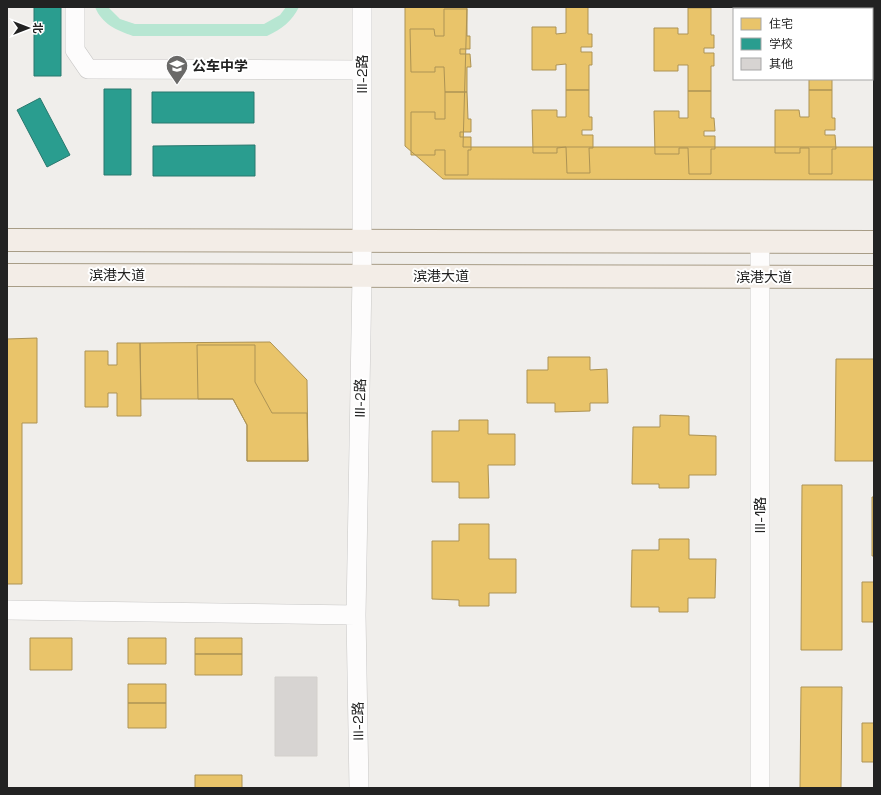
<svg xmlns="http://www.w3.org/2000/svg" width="881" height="795" font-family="'Space Grotesk','Noto Sans SC',sans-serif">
<rect width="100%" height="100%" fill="#f0eeeb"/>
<!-- pitch -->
<path fill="#b7e6d2" d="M 95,7 L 108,7 L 120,19 L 135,24 L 264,24 L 280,15 L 286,7 L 299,7 C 292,21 282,29 267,36 L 133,36 C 116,30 102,24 95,7 Z"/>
<!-- homes -->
<path fill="#e9c46a" stroke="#ad9354" d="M 405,7 L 467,7 L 463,147 L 874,147 L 874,180 L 443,179 L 405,146 Z
M 566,7 L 588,7 L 588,34 L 592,34 L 592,47 L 581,47 L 581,52 L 592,52 L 592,65 L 589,65 L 589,90 L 566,90 L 566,64 L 556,65 L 556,70 L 532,70 L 532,27 L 556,27 L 556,34 L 566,33 Z
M 809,7 L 831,7 L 831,9 L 809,9 Z
M 688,8 L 711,8 L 711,35 L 714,35 L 714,48 L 704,48 L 704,53 L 714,53 L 714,66 L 711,66 L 711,91 L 688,91 L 688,65 L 678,65 L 678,71 L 654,71 L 654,28 L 678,28 L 678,34 L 688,34 Z
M 444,9 L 467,9 L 467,36 L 470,36 L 470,49 L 460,49 L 460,54 L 470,54 L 471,67 L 467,67 L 467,92 L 445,92 L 444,67 L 435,67 L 435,72 L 411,72 L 410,29 L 434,29 L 435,36 L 444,36 Z
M 809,79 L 832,79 L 832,90 L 809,90 Z
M 566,90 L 589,90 L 589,117 L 592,117 L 592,130 L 582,130 L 582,135 L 593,135 L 593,148 L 589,148 L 590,173 L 567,173 L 566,147 L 557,148 L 557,153 L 533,153 L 532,110 L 557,110 L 557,117 L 566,117 Z
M 809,90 L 832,90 L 832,118 L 835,118 L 835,130 L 825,130 L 825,135 L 835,135 L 836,149 L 832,149 L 832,174 L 809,174 L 809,148 L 800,148 L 800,153 L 775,153 L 775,110 L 799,110 L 800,117 L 809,117 Z
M 688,91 L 711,91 L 711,118 L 714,118 L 715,131 L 704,131 L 704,136 L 715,136 L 715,149 L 711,149 L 711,174 L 689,174 L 688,148 L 679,148 L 679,154 L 655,154 L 654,111 L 679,111 L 679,118 L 688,118 Z
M 445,92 L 467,92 L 468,119 L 471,119 L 471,132 L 460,132 L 460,137 L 471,137 L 471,150 L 468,150 L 468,175 L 445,175 L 445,150 L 435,150 L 435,155 L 411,155 L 411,112 L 435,112 L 435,119 L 445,119 Z
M 37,338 L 37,423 L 22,423 L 22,584 L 7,584 L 7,339 Z
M 270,342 L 307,380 L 308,461 L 247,461 L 247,425 L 233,399 L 141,399 L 140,343 Z
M 117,343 L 140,343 L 141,416 L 117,416 L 117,393 L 108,393 L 108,407 L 85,407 L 85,351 L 108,351 L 108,365 L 117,365 Z
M 197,345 L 255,345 L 255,382 L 272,413 L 307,413 L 308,461 L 247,461 L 247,425 L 233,399 L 198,399 Z
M 548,357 L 590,357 L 590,370 L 607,369 L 608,403 L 590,403 L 590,411 L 555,412 L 555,403 L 527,403 L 527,370 L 548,370 Z
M 836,359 L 874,359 L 874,461 L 835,461 Z
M 660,415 L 689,416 L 689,435 L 716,436 L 716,475 L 689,475 L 689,488 L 659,488 L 659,484 L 632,484 L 633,427 L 660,427 Z
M 459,420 L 488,420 L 488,434 L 515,434 L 515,465 L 488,465 L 489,498 L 459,498 L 459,482 L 432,482 L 432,431 L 459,431 Z
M 802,485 L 842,485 L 842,650 L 801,650 Z
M 872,497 L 874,497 L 874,556 L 872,556 Z
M 459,524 L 489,524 L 489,559 L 516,559 L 516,593 L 489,593 L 489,606 L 459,606 L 459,600 L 432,599 L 432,541 L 459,541 Z
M 659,539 L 689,539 L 689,559 L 716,559 L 715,598 L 688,598 L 688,612 L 659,612 L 659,607 L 631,607 L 632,550 L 659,550 Z
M 862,582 L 874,582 L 874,622 L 862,622 Z
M 30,638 L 72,638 L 72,670 L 30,670 Z
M 128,638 L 166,638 L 166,664 L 128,664 Z
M 195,638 L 242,638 L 242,654 L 195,654 Z
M 195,654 L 242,654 L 242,675 L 195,675 Z
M 128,684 L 166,684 L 166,703 L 128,703 Z
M 801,687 L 842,687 L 841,788 L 800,788 Z
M 128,703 L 166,703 L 166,728 L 128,728 Z
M 862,723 L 874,723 L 874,762 L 862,762 Z
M 195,775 L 242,775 L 242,788 L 195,788 Z"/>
<!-- schools -->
<path fill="#2a9d8f" stroke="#28786e" d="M 34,7 L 61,7 L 61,76 L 34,76 Z
M 104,89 L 131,89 L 131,175 L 104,175 Z
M 152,92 L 254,92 L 254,123 L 152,123 Z
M 40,98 L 70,155 L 47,167 L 17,110 Z
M 255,145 L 255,176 L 153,176 L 153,146 Z"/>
<!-- building -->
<path fill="#d7d4d2" stroke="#d3d0cc" d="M 275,677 L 317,677 L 317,756 L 275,756 Z"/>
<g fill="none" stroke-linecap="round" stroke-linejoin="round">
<!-- minor casing -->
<g stroke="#c9c8c7" stroke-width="20">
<path id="minor" d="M 75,7 L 75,50 L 88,69 L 362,70
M 760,241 L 760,788
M 7,610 L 356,615
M 359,788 L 356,615 L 362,276 L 362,7"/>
</g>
<!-- major casing -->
<g stroke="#a79c86" stroke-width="24">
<path id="major" d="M 7,240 L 874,242
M 7,275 L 874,277"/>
</g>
<!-- minor -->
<use href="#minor" stroke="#fdfcfc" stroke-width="19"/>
<!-- major -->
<use href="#major" stroke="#f3ede7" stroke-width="22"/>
</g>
<!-- icons -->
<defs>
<g id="school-pin" transform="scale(1.15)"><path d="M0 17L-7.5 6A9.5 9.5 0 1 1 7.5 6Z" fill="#6a6968" stroke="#fff"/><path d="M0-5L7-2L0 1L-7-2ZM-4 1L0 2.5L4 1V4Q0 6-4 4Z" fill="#fff"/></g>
</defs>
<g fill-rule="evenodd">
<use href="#school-pin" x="177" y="66"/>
</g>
<g text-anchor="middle" stroke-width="4" stroke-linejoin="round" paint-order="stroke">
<!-- poi labels -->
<g font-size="14" font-weight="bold" fill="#222" stroke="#fff" text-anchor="start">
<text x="192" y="71">公车中学</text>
</g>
<!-- street labels -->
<g font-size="14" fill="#222" stroke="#fff">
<text transform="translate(362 74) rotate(-90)" y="5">III-2路</text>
<text x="117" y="280">滨港大道</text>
<text x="441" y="281">滨港大道</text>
<text x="764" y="282">滨港大道</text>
<text transform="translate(360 398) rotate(-89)" y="5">III-2路</text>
<text transform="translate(760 515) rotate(-90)" y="5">III-1路</text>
<text transform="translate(358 721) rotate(-91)" y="5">III-2路</text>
</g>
</g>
<!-- border -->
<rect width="881" height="795" fill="none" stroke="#222222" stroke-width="16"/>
<!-- legend -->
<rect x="733" y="8" width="140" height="72" fill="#ffffff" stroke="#a7a7a7"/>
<rect x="741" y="18" width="20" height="12" fill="#e9c46a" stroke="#a7a7a7"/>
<text x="769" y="28" font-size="12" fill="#222222">住宅</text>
<rect x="741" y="38" width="20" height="12" fill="#2a9d8f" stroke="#a7a7a7"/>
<text x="769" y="48" font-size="12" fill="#222222">学校</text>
<rect x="741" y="58" width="20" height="12" fill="#d7d4d2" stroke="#a7a7a7"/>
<text x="769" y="68" font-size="12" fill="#222222">其他</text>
<!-- north arrow -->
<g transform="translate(28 28) rotate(90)" stroke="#ffffff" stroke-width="3" paint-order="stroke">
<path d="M0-3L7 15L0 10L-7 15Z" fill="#222222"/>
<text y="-6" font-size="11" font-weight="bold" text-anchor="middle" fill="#222222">北</text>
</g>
</svg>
